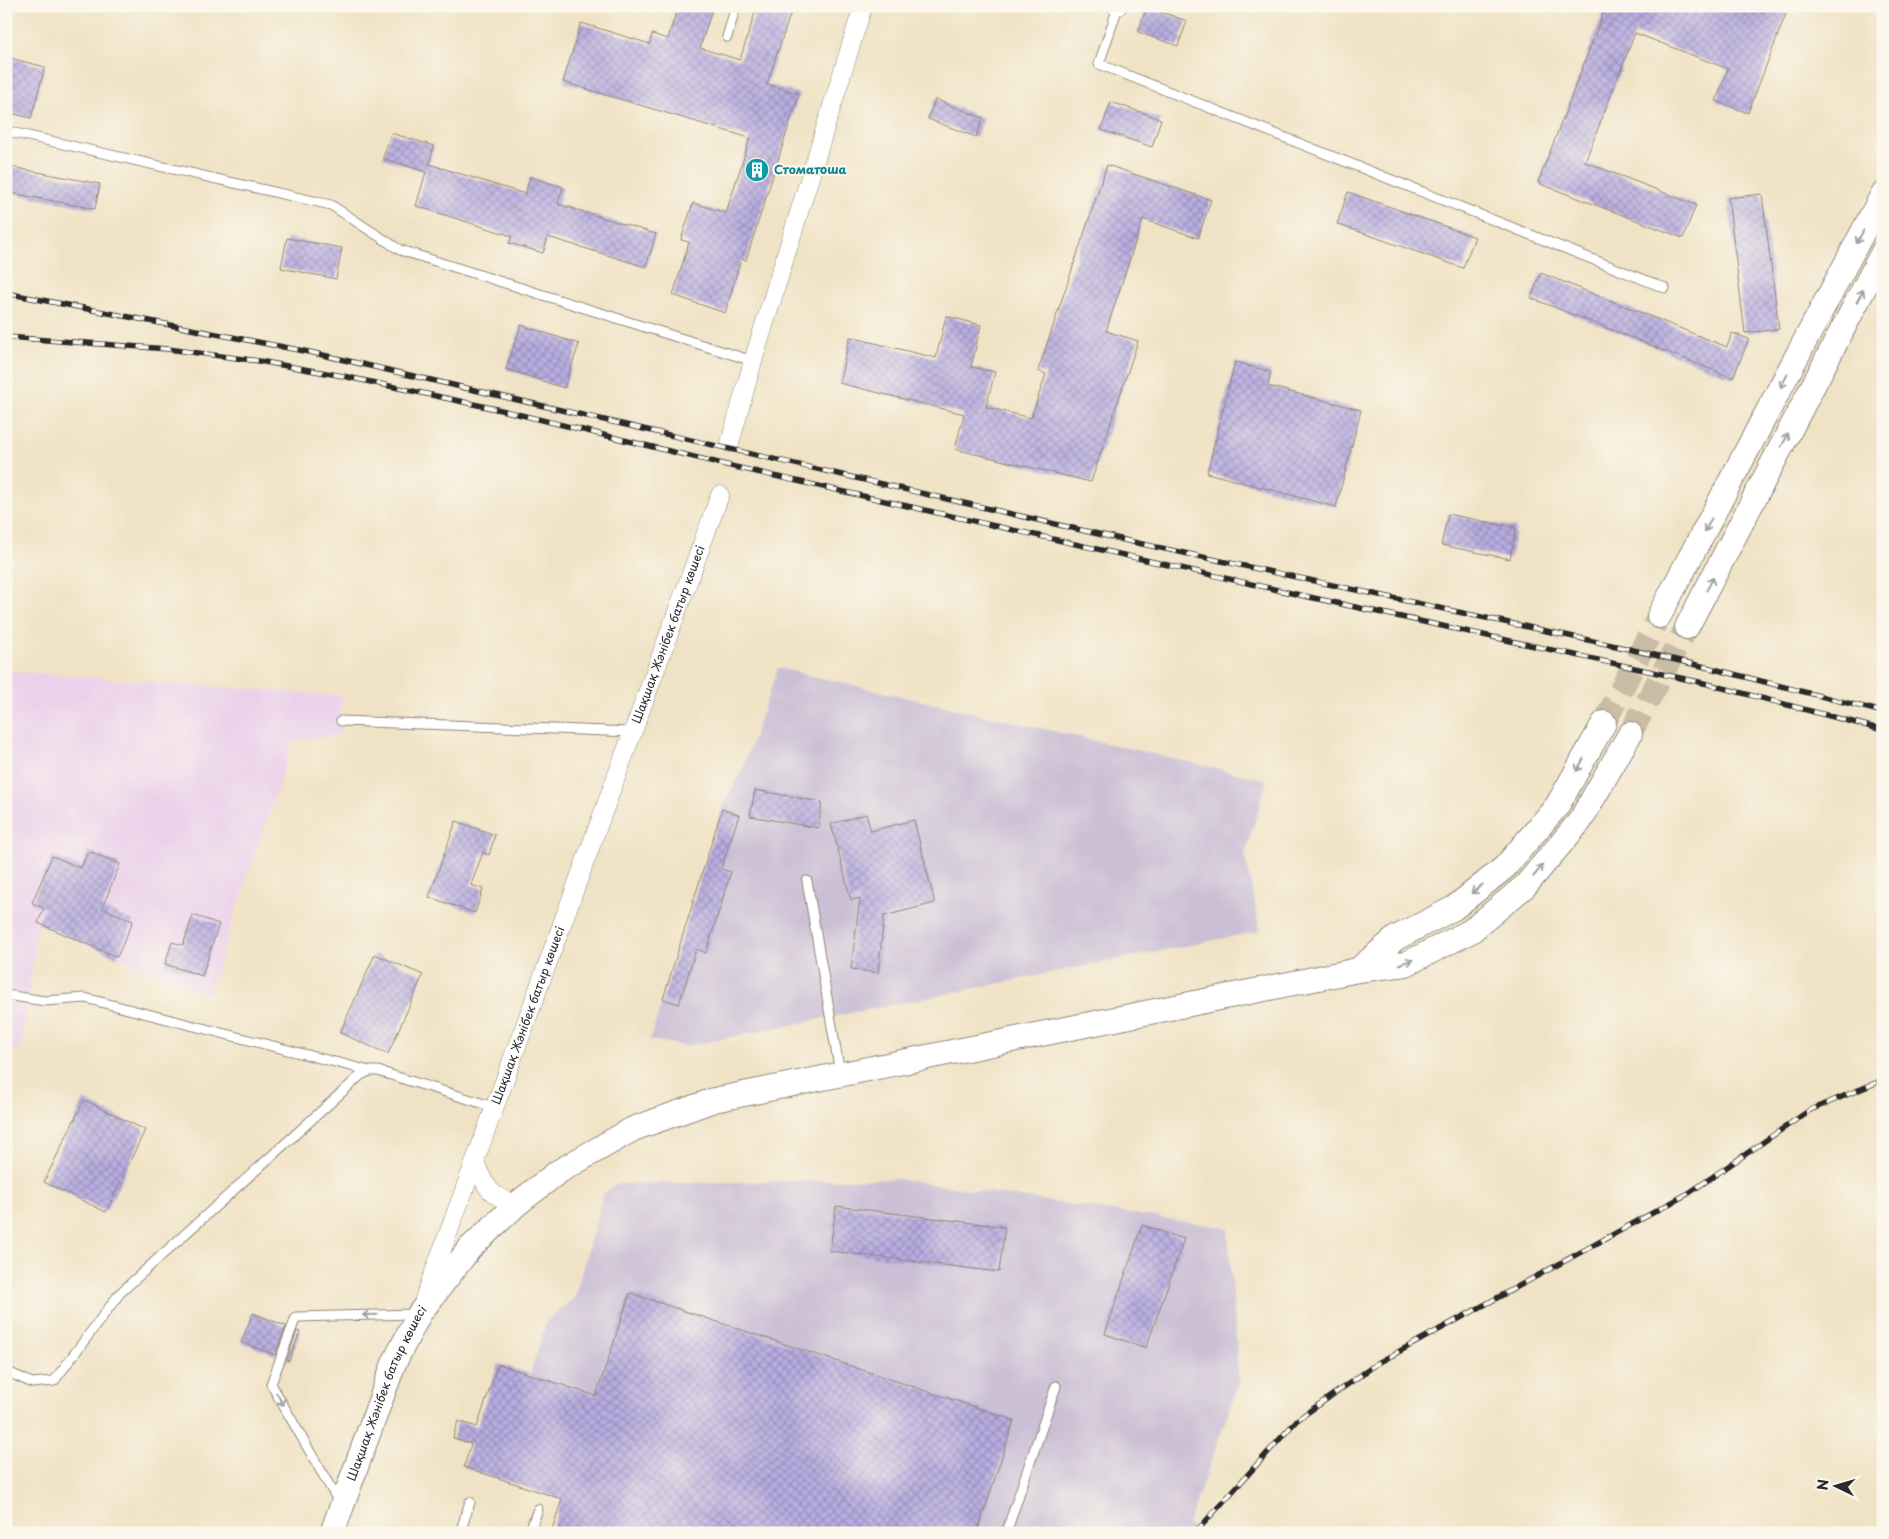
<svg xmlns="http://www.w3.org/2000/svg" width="1889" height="1539" font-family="'Playpen Sans',sans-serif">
<defs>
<pattern id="building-cross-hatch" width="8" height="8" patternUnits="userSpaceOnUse" patternTransform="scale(1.25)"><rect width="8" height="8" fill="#b8ade1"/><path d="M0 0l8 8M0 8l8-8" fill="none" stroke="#968db7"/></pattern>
</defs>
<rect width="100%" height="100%" fill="#fbf7ec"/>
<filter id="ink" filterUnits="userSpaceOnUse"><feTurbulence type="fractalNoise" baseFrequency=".02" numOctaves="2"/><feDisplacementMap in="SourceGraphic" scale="10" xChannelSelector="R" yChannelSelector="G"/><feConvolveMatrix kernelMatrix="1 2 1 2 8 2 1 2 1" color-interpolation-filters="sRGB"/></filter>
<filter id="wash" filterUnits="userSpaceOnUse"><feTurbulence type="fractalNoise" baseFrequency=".0096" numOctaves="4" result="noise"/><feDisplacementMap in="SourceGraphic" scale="20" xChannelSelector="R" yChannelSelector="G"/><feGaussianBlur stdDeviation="1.12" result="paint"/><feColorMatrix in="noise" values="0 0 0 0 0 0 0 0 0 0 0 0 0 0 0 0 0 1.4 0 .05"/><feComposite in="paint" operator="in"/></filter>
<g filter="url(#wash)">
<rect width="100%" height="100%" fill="#f0e2c5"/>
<!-- built -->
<path fill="#ebd1eb" d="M 6,671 L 342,696 L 340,735 L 293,740 L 208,995 L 38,924 L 21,1050 L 6,1048 Z"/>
<!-- industrial -->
<path fill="#cbbfd5" d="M 778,668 L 1267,780 L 1245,855 L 1260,931 L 686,1046 L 650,1040 L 724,804 L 742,770 Z
M 899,1179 L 1228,1228 L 1239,1383 L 1188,1524 L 1198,1533 L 551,1533 L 562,1499 L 464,1467 L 471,1445 L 453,1438 L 458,1421 L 477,1427 L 498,1364 L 530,1374 L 546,1322 L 575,1297 L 603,1194 L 616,1184 Z"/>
<g id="blocks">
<!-- building -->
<path fill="url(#building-cross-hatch)" d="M 678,6 L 713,6 L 700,48 L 740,60 L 757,6 L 793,6 L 767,84 L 799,94 L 746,260 L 741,259 L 725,313 L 673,295 L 689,242 L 681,240 L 693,203 L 726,213 L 750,138 L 563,82 L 581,23 L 650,44 L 652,34 L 668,39 Z
M 1606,6 L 1789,6 L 1748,113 L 1716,101 L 1728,69 L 1635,33 L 1585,162 L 1696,205 L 1683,238 L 1538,183 Z
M 1147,7 L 1187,21 L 1178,46 L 1138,32 Z
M 6,57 L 45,67 L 31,118 L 6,112 Z
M 935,99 L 983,118 L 976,137 L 928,119 Z
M 1111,102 L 1161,119 L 1152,147 L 1101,130 Z
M 391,133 L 434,146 L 429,164 L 525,194 L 530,177 L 563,187 L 558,204 L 656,234 L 646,267 L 548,237 L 543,253 L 509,243 L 512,236 L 416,206 L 426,172 L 383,158 Z
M 1107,165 L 1211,200 L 1198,238 L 1143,219 L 1106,331 L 1138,341 L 1091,482 L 955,449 L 964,414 L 839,383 L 850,337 L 936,358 L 946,316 L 981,325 L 971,367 L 995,372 L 986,407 L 1031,418 L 1046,374 L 1038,371 Z
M 6,166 L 100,184 L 95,209 L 6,192 Z
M 1348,192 L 1475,237 L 1463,268 L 1337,224 Z
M 1762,194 L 1779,329 L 1745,333 L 1728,198 Z
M 287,238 L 342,248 L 336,279 L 281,268 Z
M 1541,273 L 1727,347 L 1732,333 L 1749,339 L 1733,378 L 1531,298 Z
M 521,325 L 579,344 L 564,388 L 506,369 Z
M 1235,362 L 1271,372 L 1268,386 L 1361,410 L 1336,507 L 1207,473 Z
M 1448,514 L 1516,528 L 1510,559 L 1441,545 Z
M 755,790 L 822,802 L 818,828 L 750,816 Z
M 722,809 L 739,815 L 721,869 L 731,872 L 706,953 L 696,949 L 679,1004 L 663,999 Z
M 866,814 L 871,831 L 914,820 L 935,903 L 884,916 L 878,973 L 851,969 L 860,898 L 851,900 L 831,824 Z
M 456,821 L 495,835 L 489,855 L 483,852 L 471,885 L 483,889 L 475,913 L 429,897 Z
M 88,851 L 120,864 L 102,908 L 133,921 L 117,957 L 38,923 L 44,908 L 32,903 L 52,856 L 81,868 Z
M 193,915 L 219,924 L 202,976 L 165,964 L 172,942 L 183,945 Z
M 375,954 L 423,975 L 388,1054 L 340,1033 Z
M 84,1100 L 145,1130 L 106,1212 L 44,1182 Z
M 836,1206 L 1005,1227 L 999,1272 L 830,1251 Z
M 1142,1225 L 1184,1239 L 1146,1348 L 1105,1334 Z
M 630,1293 L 1014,1420 L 977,1533 L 551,1533 L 562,1499 L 464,1467 L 471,1444 L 453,1438 L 458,1421 L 477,1427 L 498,1364 L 596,1396 Z
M 253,1313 L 286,1326 L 275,1355 L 241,1342 Z
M 297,1331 L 300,1332 L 289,1361 L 287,1360 Z"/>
</g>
</g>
<g filter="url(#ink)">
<use href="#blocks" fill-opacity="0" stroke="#8e8678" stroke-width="1"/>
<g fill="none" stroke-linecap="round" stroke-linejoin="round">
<!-- secondary-tunnel -->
<path stroke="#c9bda6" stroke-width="24" stroke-dasharray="24 12" stroke-linecap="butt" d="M 1604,723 L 1659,616
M 1630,734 L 1687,627"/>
<!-- lane casing -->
<g stroke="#8e8678" stroke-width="11">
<path id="lane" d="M 1118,7 L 1099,64 L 1665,288
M 727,37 L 736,6
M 6,131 L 331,205 L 400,250 L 753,361
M 341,721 L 632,732
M 807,881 L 840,1073
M 6,995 L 45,1001 L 85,998 L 370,1071
M 6,1371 L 32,1383 L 54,1381 L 120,1293 L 361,1075 L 370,1071 L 378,1071 L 494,1107
M 340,1504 L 271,1384 L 296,1317 L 416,1314
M 460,1533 L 470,1502
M 529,1533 L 538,1509
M 1006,1533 L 1056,1386"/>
</g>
<!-- street casing -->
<g stroke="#8e8678" stroke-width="19">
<g id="street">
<path d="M 1116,6 L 1118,6"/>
<path d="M 730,443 L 753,361 L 863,6"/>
<path d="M 475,1161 C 484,1186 490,1197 517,1204"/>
<path id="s1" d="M 424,1299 L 720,495"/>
</g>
</g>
<!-- secondary casing -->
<g stroke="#8e8678" stroke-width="26">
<g id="secondary">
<path d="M 1659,616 L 1883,194"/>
<path d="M 1687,627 L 1883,252"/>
<path d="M 1358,970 L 1396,938 L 1454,908 L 1505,867 L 1557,806 L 1604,723"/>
<path id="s2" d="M 332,1533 L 394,1363 L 419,1314 L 470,1248 L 517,1204 L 558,1172 L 633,1129 L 714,1100 L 1358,970 L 1406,964 L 1471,931 L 1525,886 L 1580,821 L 1630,734"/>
</g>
</g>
<!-- lane -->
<use href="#lane" stroke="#fff" stroke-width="9"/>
<!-- street -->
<use href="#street" stroke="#fff" stroke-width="18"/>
<!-- secondary -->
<use href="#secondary" stroke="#fff" stroke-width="24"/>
<!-- rail casing -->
<g stroke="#2b2b2b" stroke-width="5.5">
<path id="rail" d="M 6,293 L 314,353 L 1133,542 L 1616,646 L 1710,668 L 1883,712
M 6,337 L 168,349 L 259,361 L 343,376 L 501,410 L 735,467 L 1300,595 L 1708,684 L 1883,730
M 1195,1533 L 1297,1420 L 1378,1363 L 1689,1193 L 1810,1110 L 1883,1080"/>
</g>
<!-- rail -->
<use href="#rail" stroke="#fbf7ec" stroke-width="4" stroke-dasharray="11" stroke-linecap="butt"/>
</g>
<!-- one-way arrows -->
<defs><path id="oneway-shaft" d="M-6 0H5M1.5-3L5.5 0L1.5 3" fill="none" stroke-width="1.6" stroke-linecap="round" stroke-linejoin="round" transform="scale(1.25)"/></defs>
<g stroke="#a0a0a0">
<use href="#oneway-shaft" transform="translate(1860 237) rotate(118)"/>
<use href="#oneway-shaft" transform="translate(1860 296) rotate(-62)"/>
<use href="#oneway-shaft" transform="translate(1784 381) rotate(118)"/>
<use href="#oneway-shaft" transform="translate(1785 440) rotate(-62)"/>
<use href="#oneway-shaft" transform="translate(1708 525) rotate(118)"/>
<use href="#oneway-shaft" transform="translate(1710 584) rotate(-62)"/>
<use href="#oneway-shaft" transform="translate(1580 765) rotate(120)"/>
<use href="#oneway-shaft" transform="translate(1538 871) rotate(-50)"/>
<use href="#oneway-shaft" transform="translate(1477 889) rotate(141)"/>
<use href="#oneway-shaft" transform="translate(1406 962) rotate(-18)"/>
<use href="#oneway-shaft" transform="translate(370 1315) rotate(179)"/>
<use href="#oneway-shaft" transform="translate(280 1399) rotate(60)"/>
</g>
</g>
<!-- icons -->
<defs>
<g id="building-disc" transform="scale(1.25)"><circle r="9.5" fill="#0f9aa8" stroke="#fbf7ec"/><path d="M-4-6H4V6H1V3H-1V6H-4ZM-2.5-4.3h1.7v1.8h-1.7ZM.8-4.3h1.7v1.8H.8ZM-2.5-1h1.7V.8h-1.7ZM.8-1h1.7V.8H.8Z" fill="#fff"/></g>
</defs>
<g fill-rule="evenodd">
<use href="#building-disc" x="757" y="170"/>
</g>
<g text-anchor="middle" stroke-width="4.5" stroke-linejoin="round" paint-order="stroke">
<!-- culture labels -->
<g font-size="12" font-weight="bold" fill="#0d838f" stroke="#fbf7ec" text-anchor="start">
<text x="774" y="174">Стоматоша</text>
</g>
<!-- street labels -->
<g font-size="12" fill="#2b2b2b" stroke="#fbf7ec">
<text dy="4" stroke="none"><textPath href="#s1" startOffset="708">Шақшақ Жәнібек батыр көшесі</textPath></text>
<text dy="4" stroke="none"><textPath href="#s1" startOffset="302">Шақшақ Жәнібек батыр көшесі</textPath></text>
<text dy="4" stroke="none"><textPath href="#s2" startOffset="150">Шақшақ Жәнібек батыр көшесі</textPath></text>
</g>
</g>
<!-- margin -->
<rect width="1889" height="1539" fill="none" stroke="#fbf7ec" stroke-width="25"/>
<!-- north arrow -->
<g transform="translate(1836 1486) rotate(275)" stroke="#fbf7ec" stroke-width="4" paint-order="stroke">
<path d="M0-4L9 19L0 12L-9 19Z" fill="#2b2b2b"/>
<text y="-8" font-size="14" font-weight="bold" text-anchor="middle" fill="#2b2b2b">N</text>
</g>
</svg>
